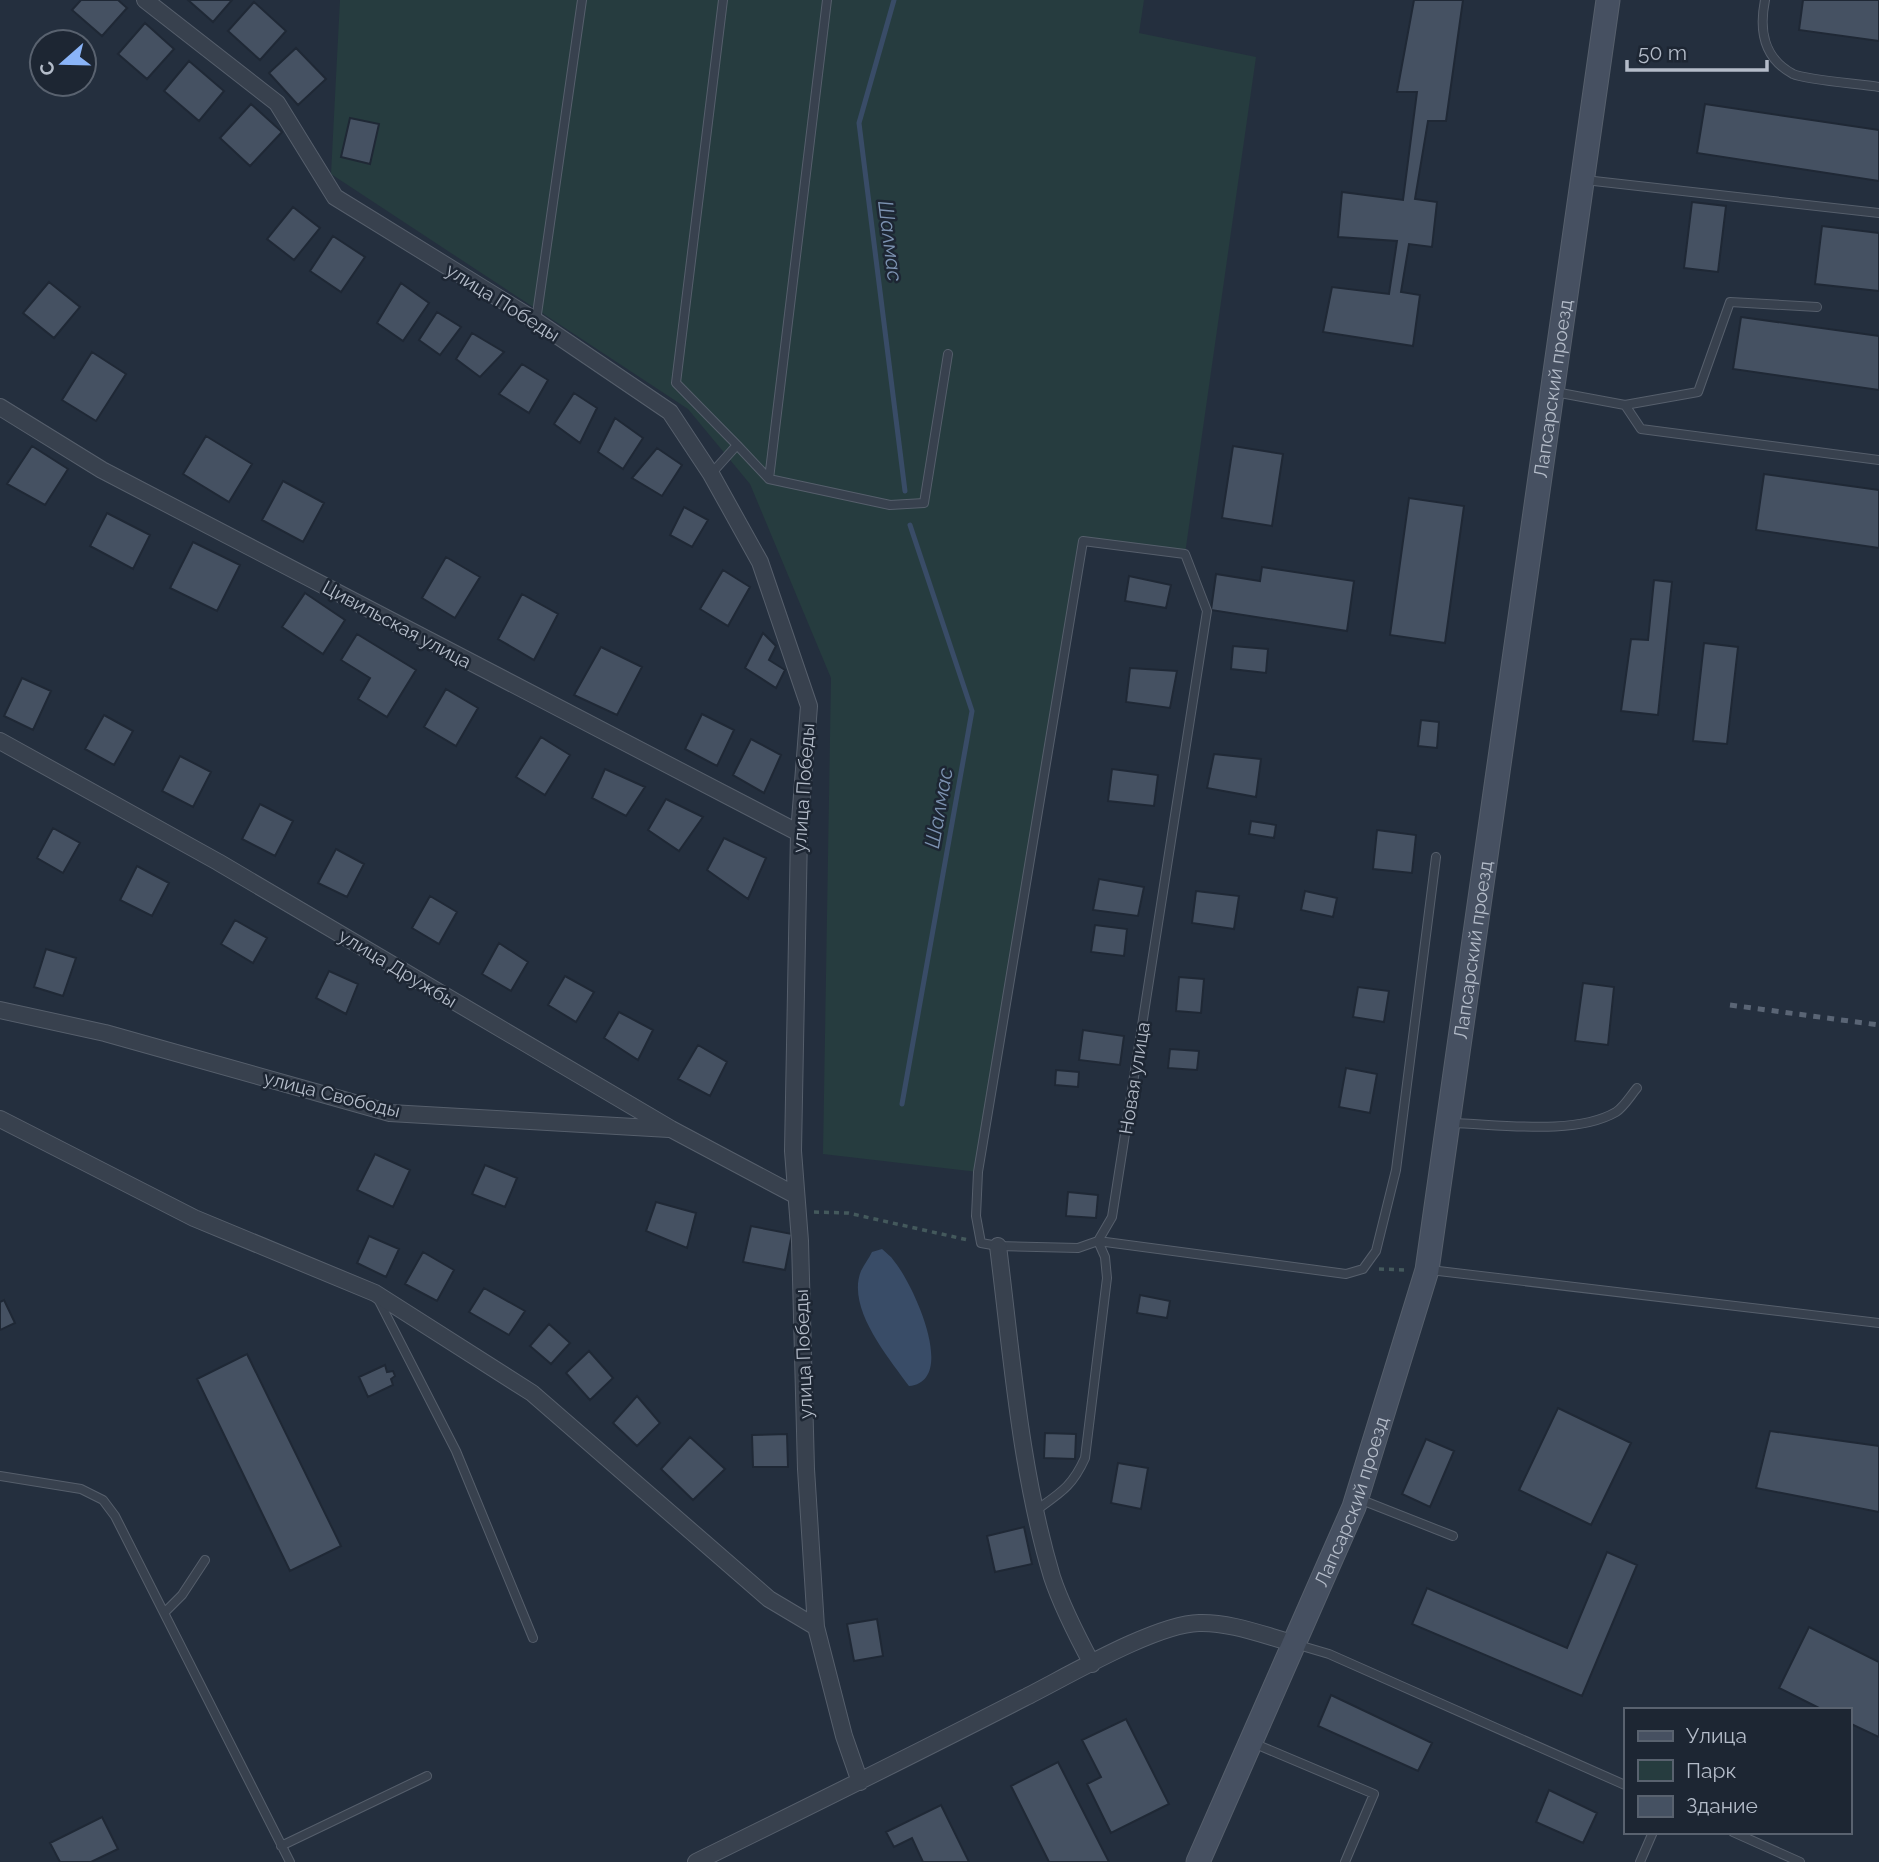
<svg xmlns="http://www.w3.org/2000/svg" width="1879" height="1862" font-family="Raleway,sans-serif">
<rect width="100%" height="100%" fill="#242f3e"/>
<!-- green -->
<path fill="#263c3f" d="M 340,0 L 1144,0 L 1139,33 L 1256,57 L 1185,554 L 1083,542 L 978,1172 L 823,1154 L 831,678 L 750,484 L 688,409 L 331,174 Z"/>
<!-- water -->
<path fill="#394c67" d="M 882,1249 C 886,1253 891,1256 894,1261 C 912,1282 959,1381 909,1386 C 889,1358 846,1308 861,1271 C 864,1265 869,1258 872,1252 Z"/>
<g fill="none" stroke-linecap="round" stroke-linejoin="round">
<!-- stream -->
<path stroke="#394c67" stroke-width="5" d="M 894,0 L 859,123 L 905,491
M 902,1104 L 972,711 L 910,525"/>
</g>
<!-- building -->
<path fill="#455162" stroke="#1f2835" stroke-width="2" d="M 81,0 L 118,0 L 127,8 L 102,36 L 72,10 Z
M 188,0 L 232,0 L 213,22 Z
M 1414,0 L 1463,0 L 1446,121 L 1428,121 L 1415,199 L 1437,202 L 1432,247 L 1409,244 L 1401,292 L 1420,295 L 1413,346 L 1323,332 L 1332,287 L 1389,294 L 1397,241 L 1338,237 L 1342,192 L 1403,200 L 1417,92 L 1397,92 Z
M 1803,0 L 1879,0 L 1879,41 L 1799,30 Z
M 254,2 L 286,31 L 260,60 L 228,31 Z
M 145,23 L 174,49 L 147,79 L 118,54 Z
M 296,48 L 326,79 L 298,105 L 269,73 Z
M 189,61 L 224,91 L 199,121 L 164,91 Z
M 251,104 L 282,132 L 250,166 L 220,138 Z
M 1705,104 L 1879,130 L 1879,181 L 1697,153 Z
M 350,118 L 379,124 L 370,164 L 341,157 Z
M 1692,202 L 1726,206 L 1718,272 L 1684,268 Z
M 293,207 L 320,228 L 294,260 L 267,239 Z
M 1822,226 L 1879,233 L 1879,291 L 1815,284 Z
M 333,236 L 365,257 L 341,292 L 310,271 Z
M 49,282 L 80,307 L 54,338 L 23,313 Z
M 401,283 L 429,303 L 403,341 L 377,323 Z
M 437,312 L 461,327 L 440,355 L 419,340 Z
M 1741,317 L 1879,336 L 1879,390 L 1733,369 Z
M 472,333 L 504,352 L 480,377 L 456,359 Z
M 92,352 L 126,374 L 96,421 L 62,400 Z
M 522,364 L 548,380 L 529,413 L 499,394 Z
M 574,393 L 597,408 L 580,443 L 554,424 Z
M 615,418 L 643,438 L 623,469 L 598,452 Z
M 206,436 L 252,464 L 229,502 L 183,474 Z
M 32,446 L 68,469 L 45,505 L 7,484 Z
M 1233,446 L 1283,454 L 1272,526 L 1222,518 Z
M 657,448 L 682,465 L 662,496 L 632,478 Z
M 1764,474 L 1879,490 L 1879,548 L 1756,530 Z
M 283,481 L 324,503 L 303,542 L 262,520 Z
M 1409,498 L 1464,506 L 1445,643 L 1390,635 Z
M 684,507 L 708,520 L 692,547 L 670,535 Z
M 107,513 L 150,535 L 133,569 L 90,546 Z
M 193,542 L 240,565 L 217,611 L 170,588 Z
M 446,557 L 480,577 L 455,618 L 422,598 Z
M 1262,567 L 1354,581 L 1347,631 L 1211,610 L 1216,574 L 1260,581 Z
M 723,570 L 750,587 L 728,626 L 700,609 Z
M 1129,576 L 1171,585 L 1166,608 L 1125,601 Z
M 1654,580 L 1672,582 L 1658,715 L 1621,711 L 1631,639 L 1648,640 Z
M 305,593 L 345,620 L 323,654 L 282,627 Z
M 522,594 L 558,614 L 534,660 L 498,639 Z
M 763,633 L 776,646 L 769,660 L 785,670 L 776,688 L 745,668 Z
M 357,634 L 416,670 L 387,717 L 358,699 L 370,678 L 341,660 Z
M 1704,643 L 1738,647 L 1727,744 L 1693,741 Z
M 1233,646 L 1268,649 L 1266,673 L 1231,669 Z
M 601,647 L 642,667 L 617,715 L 574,695 Z
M 1130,668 L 1177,671 L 1170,708 L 1126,702 Z
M 22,678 L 51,691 L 33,730 L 4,716 Z
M 446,689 L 478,708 L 456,746 L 424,727 Z
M 702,714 L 734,730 L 717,766 L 685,749 Z
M 104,715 L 133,731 L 114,765 L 85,749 Z
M 1421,720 L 1439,722 L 1437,748 L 1418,746 Z
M 541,737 L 570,755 L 545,795 L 516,777 Z
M 751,739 L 781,755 L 764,793 L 733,775 Z
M 1214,754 L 1261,759 L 1256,797 L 1207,788 Z
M 180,756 L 211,772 L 193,807 L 162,791 Z
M 605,769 L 645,787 L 626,816 L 592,798 Z
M 1112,769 L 1158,775 L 1154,806 L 1108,801 Z
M 666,799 L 703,817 L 679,851 L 648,830 Z
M 260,804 L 293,821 L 275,856 L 242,839 Z
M 1251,821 L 1276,825 L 1274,838 L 1249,834 Z
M 53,828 L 80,843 L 63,873 L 37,858 Z
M 1377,830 L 1416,835 L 1412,873 L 1373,869 Z
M 724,838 L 766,858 L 748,899 L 707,870 Z
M 336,849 L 364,864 L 347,897 L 318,883 Z
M 137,866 L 169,883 L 152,916 L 120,900 Z
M 1099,879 L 1144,887 L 1138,916 L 1093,910 Z
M 1196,891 L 1239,896 L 1234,929 L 1192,923 Z
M 1305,891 L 1337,898 L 1333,917 L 1301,910 Z
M 430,896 L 457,912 L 439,944 L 412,928 Z
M 235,920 L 267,938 L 253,963 L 221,944 Z
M 1095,925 L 1127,929 L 1124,956 L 1091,952 Z
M 499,943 L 528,962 L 511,991 L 482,974 Z
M 46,949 L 76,958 L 63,996 L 34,987 Z
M 329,971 L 358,984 L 346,1014 L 316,998 Z
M 565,976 L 594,992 L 576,1022 L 548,1005 Z
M 1179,977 L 1204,979 L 1201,1013 L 1176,1011 Z
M 1583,983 L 1614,987 L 1608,1045 L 1575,1041 Z
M 1358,987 L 1389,991 L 1384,1022 L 1353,1017 Z
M 619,1012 L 653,1030 L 638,1060 L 604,1038 Z
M 1083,1030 L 1124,1036 L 1120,1065 L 1079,1060 Z
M 698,1045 L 727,1062 L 710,1096 L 678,1079 Z
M 1170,1049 L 1199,1051 L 1197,1070 L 1168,1068 Z
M 1346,1068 L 1377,1074 L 1370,1113 L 1339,1107 Z
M 1056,1070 L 1079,1072 L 1078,1087 L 1055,1085 Z
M 375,1154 L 410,1170 L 393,1207 L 357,1190 Z
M 485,1165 L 517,1178 L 505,1207 L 472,1194 Z
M 1068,1192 L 1098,1195 L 1096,1218 L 1066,1216 Z
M 656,1202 L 696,1213 L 687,1248 L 646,1231 Z
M 751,1226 L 792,1234 L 785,1270 L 743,1262 Z
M 369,1236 L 399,1249 L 386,1277 L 357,1263 Z
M 423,1252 L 454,1270 L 437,1301 L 405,1284 Z
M 484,1288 L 525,1311 L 509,1335 L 469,1312 Z
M 1140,1295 L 1170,1301 L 1167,1318 L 1137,1313 Z
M 4,1300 L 15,1323 L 0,1330 L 0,1302 Z
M 549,1324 L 570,1343 L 551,1364 L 530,1346 Z
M 589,1351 L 613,1378 L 590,1400 L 566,1373 Z
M 247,1354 L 341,1546 L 290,1571 L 197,1379 Z
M 385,1365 L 387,1372 L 393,1371 L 395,1376 L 391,1379 L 393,1385 L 368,1397 L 359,1377 Z
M 637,1396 L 660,1423 L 637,1446 L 613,1423 Z
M 1558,1408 L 1631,1443 L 1591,1525 L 1519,1490 Z
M 1770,1431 L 1879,1446 L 1879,1512 L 1756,1488 Z
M 1045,1433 L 1076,1434 L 1075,1459 L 1044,1458 Z
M 787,1434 L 788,1467 L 753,1467 L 752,1435 Z
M 690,1437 L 725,1469 L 693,1500 L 661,1469 Z
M 1426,1439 L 1454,1451 L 1430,1507 L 1402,1494 Z
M 1118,1463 L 1148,1468 L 1141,1509 L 1111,1503 Z
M 1024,1527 L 1032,1564 L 995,1572 L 987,1536 Z
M 1607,1552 L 1637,1565 L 1582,1696 L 1412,1624 L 1427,1588 L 1567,1648 Z
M 877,1619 L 883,1656 L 854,1661 L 847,1624 Z
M 1809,1627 L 1879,1662 L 1879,1737 L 1849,1723 L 1849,1710 L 1823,1710 L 1779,1688 Z
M 1331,1695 L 1432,1743 L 1418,1771 L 1318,1726 Z
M 1126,1719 L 1169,1804 L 1111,1833 L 1087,1784 L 1101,1777 L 1082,1740 Z
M 1058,1762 L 1109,1862 L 1049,1862 L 1011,1786 Z
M 1549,1790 L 1597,1813 L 1583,1843 L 1536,1822 Z
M 941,1805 L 969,1862 L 923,1862 L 912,1838 L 894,1847 L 886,1832 Z
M 102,1817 L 118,1849 L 91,1862 L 60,1862 L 50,1843 Z"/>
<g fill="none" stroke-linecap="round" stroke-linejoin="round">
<!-- lane casing -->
<g stroke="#565f6c" stroke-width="10">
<path id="lane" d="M 723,0 L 676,383 L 737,445
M 1765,0 C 1759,30 1763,58 1793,74 C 1806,80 1861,84 1879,87
M 1585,180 L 1879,213
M 536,321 L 582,0
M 1555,392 L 1625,405 L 1641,429 L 1879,460
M 1625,405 L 1698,392 L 1730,302 L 1817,307
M 711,474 L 737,445 L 769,479 L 890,505 L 924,503 L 948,354
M 769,479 L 827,0
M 1083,541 L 1185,554 L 1207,611 L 1112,1217 L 1098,1241 L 1078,1248 L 998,1246 L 981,1243 L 976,1216 L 978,1172 Z
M 1451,1123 C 1498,1124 1575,1136 1616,1112 C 1624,1107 1631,1095 1637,1088
M 1098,1241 L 1346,1274 L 1363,1269 L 1376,1251 L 1396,1170 L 1436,857
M 1430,1270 L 1879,1323
M 378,1299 L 456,1451 L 533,1638
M 0,1476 L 81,1489 L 103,1500 L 115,1516 L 290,1862
M 1359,1499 L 1453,1536
M 1035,1511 C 1060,1493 1072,1487 1085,1458 L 1107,1278 L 1105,1257 L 1098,1241
M 165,1612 L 182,1595 L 205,1560
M 1295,1644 L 1329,1654 L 1625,1785
M 1253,1743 L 1374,1794 L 1345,1862
M 1733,1832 L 1800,1862
M 281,1846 L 427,1776
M 1640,1862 L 1653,1832"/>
</g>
<!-- street casing -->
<g stroke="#565f6c" stroke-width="18">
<path id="street" d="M 145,0 L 277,103 L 335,197 L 536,321 L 670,412 L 711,474 L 760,562 L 809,706 L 799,833 L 793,1151 L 800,1241 L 806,1469 L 816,1627 L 844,1736 L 860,1782
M 0,407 L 102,470 L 799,833
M 0,741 L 218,862 L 671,1129 L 795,1195
M 0,1010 L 105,1033 L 390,1113 L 669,1129
M 0,1119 L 194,1218 L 375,1293 L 532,1393 L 769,1599 L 816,1627
M 998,1246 C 1012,1357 1020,1470 1052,1577 C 1062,1607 1077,1636 1092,1664
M 696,1862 C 806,1808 915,1754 1024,1698 C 1066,1677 1155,1624 1199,1623 C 1230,1622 1263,1635 1293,1643"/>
</g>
<!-- secondary casing -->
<g stroke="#565f6c" stroke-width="25">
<g id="secondary">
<path id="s1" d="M 1198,1862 L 1354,1507 L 1427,1270 L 1608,0"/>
</g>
</g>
<!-- path -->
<path stroke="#44595c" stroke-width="3.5" stroke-dasharray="5 5" stroke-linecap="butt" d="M 814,1212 L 848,1213 L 968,1240
M 1379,1269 L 1406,1270"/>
<!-- lane -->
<use href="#lane" stroke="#38414e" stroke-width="8"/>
<!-- street -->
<use href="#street" stroke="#38414e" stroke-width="16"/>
<!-- secondary -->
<use href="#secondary" stroke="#465061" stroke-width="23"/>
<!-- rail -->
<path stroke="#5a6575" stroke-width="5" stroke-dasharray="7 7" stroke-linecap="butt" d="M 1730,1005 L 1879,1025"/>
</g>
<g text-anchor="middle" stroke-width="5" stroke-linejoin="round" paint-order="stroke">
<!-- street labels -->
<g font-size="19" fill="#b4bcc9" stroke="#1d2633">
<text transform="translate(503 302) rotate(32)" y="7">улица Победы</text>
<text dy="7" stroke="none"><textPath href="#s1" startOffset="1526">Лапсарский проезд</textPath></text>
<text transform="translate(397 624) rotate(28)" y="7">Цивильская улица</text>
<text transform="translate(803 788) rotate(-86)" y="7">улица Победы</text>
<text dy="7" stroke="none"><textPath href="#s1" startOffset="959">Лапсарский проезд</textPath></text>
<text transform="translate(398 968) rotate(31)" y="7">улица Дружбы</text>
<text transform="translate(1134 1078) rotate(-81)" y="7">Новая улица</text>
<text transform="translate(332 1094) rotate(14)" y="7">улица Свободы</text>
<text transform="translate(803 1354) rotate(-92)" y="7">улица Победы</text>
<text dy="7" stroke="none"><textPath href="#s1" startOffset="392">Лапсарский проезд</textPath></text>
</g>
<!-- water labels -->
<g font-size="21" font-style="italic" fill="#7c92b1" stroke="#1d2633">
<text transform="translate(890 241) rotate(83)" y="7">Шалмас</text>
<text transform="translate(939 808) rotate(-80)" y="7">Шалмас</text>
</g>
</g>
<!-- legend -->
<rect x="1624" y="1708" width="228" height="126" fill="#1d2633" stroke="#59626f" stroke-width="2"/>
<rect x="1638" y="1731" width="35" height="10" fill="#465061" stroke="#59626f" stroke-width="2"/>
<text x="1686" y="1743" font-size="21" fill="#b4bcc9">Улица</text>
<rect x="1638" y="1760" width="35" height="21" fill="#263c3f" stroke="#59626f" stroke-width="2"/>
<text x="1686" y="1778" font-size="21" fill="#b4bcc9">Парк</text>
<rect x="1638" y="1796" width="35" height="21" fill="#455162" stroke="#59626f" stroke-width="2"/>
<text x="1686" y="1813" font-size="21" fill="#b4bcc9">Здание</text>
<!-- north arrow -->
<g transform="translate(63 63) rotate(250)"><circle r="33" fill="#1d2633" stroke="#59626f" stroke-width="2"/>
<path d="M0-5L12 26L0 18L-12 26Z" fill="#8ab4f8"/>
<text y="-10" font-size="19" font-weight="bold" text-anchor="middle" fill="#b4bcc9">С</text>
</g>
<!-- scale -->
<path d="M1627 60v10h140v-10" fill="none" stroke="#b4bcc9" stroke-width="3.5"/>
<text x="1638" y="60" font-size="21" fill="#b4bcc9" stroke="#1d2633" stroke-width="5" paint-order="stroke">50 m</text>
</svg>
